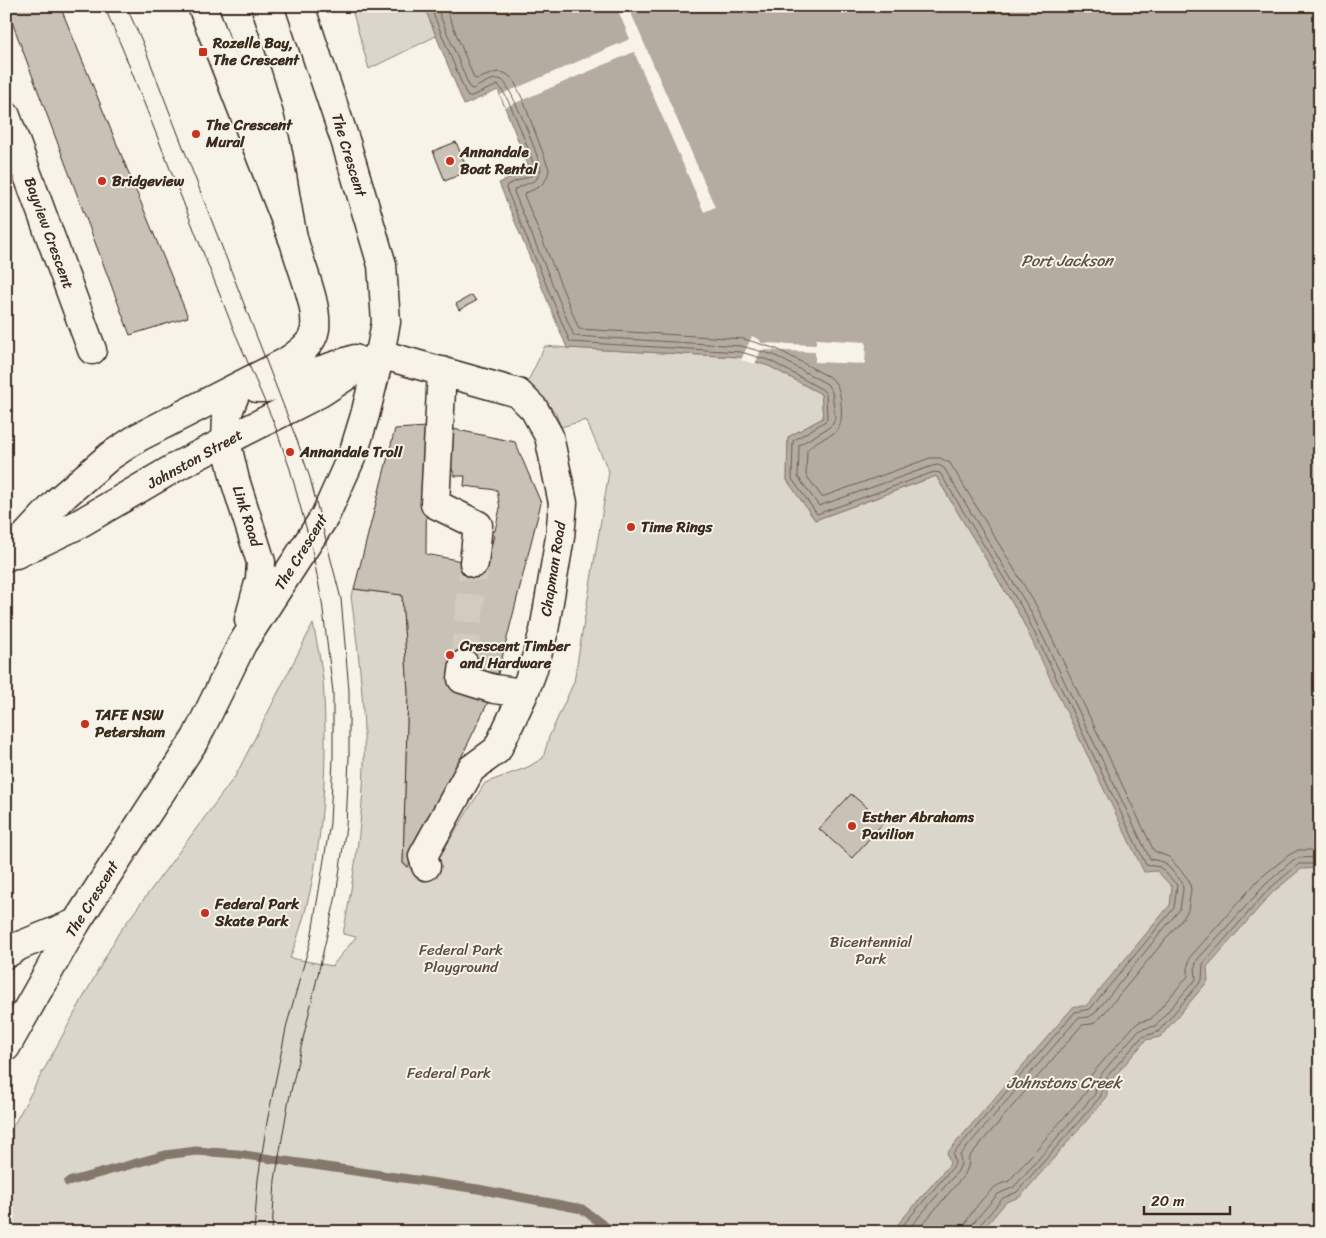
<svg xmlns="http://www.w3.org/2000/svg" width="1326" height="1238" font-family="Sriracha,sans-serif">
<rect width="100%" height="100%" fill="#f7f3e8"/>
<filter id="ink" filterUnits="userSpaceOnUse"><feTurbulence type="fractalNoise" baseFrequency=".02" numOctaves="2"/><feDisplacementMap in="SourceGraphic" scale="10" xChannelSelector="R" yChannelSelector="G"/><feConvolveMatrix kernelMatrix="1 2 1 2 8 2 1 2 1" color-interpolation-filters="sRGB"/></filter>
<g filter="url(#ink)">
<!-- green -->
<path fill="#dbd6cb" stroke="#8b8074" d="M 351,6 L 424,6 L 436,36 L 369,69 Z
M 545,346 L 567,348 L 740,357 L 769,366 L 821,394 L 823,418 L 788,437 L 787,480 L 815,520 L 936,476 L 1020,616 L 1157,871 L 1320,868 L 1320,1232 L 6,1232 L 6,1139 L 118,934 L 236,775 L 313,624 C 317,643 321,662 323,680 C 329,768 323,875 290,958 L 332,966 L 356,937 L 343,934 C 357,861 368,785 363,710 C 361,672 356,634 351,596 L 354,589 L 402,595 L 408,692 L 403,864 L 417,873 L 443,851 L 485,783 L 528,767 L 543,758 L 549,737 L 574,682 L 609,472 L 586,420 L 561,427 L 555,412 L 527,383 Z"/>
<!-- water -->
<path fill="#b4aca0" stroke="#84786c" d="M 424,6 L 1320,6 L 1320,868 L 1301,869 L 1272,893 L 1207,967 L 1208,981 L 1160,1037 L 1146,1040 L 1107,1085 L 1107,1097 L 1020,1197 L 1006,1202 L 981,1232 L 891,1232 L 950,1164 L 947,1153 L 1074,1006 L 1086,1006 L 1170,905 L 1172,887 L 1157,871 L 1144,872 L 1020,616 L 936,476 L 815,520 L 787,480 L 788,437 L 823,418 L 821,394 L 769,366 L 740,357 L 567,348 L 499,183 L 530,170 L 498,90 L 464,105 Z"/>
<!-- pier -->
<path fill="#f7f3e8" d="M 616,6 L 628,6 L 715,207 L 704,212 L 634,52 L 506,107 L 500,95 L 630,39 Z
M 752,336 L 760,340 L 761,343 L 816,345 L 816,339 L 866,342 L 865,364 L 815,362 L 815,352 L 761,350 L 755,364 L 741,360 Z"/>
<g fill="none" stroke-linecap="round" stroke-linejoin="round">
<!-- shore -->
<path stroke="#6b5e52" stroke-width="1" d="M 430,6 L 467,96 L 469,97 L 498,85 C 507,91 532,157 535,170 L 532,175 L 507,185 L 506,188 L 570,342 L 741,352 L 771,361 L 823,390 L 826,394 L 827,420 L 793,441 L 792,479 L 817,514 L 934,472 L 940,473 L 1025,613 L 1146,865 L 1160,867 L 1177,885 L 1174,908 L 1090,1009 L 1075,1012 L 953,1154 L 955,1163 L 953,1167 L 897,1232
M 436,6 L 470,88 L 473,89 C 481,85 493,76 502,80 C 510,84 540,159 541,170 L 536,180 L 515,189 L 514,192 L 574,336 L 741,346 L 774,355 L 827,384 L 832,392 L 835,417 L 833,424 L 828,428 L 799,445 L 798,477 L 819,506 L 932,466 L 938,465 L 944,468 L 1030,610 L 1150,859 L 1164,862 L 1182,882 L 1183,889 L 1180,909 L 1095,1013 L 1089,1017 L 1078,1018 L 960,1155 L 961,1164 L 958,1171 L 906,1232
M 445,6 L 474,78 L 477,79 L 497,72 L 505,73 L 513,79 L 523,100 L 549,169 C 548,184 538,188 525,193 L 524,195 L 579,329 L 744,339 L 777,349 L 831,378 C 839,385 840,393 841,403 C 845,444 826,429 807,450 L 806,475 L 822,497 L 930,458 L 940,458 L 950,463 L 1037,607 L 1154,851 L 1169,857 L 1189,880 L 1191,890 L 1188,910 L 1184,917 L 1100,1018 L 1092,1024 L 1082,1025 L 969,1157 L 968,1167 L 965,1174 L 916,1232
M 963,1232 C 964,1219 985,1195 995,1187 C 999,1184 1004,1183 1009,1181 L 1087,1091 L 1091,1075 L 1132,1028 L 1139,1022 L 1151,1019 L 1188,976 L 1188,965 L 1191,956 L 1259,879 L 1289,855 L 1298,850 L 1320,850
M 971,1232 L 973,1223 L 998,1194 L 1014,1187 L 1095,1094 L 1097,1079 L 1137,1032 L 1143,1029 L 1155,1026 L 1196,979 L 1195,966 L 1197,960 L 1265,885 L 1293,860 L 1299,858 L 1320,857
M 977,1232 L 978,1227 L 1003,1198 L 1017,1192 L 1101,1096 L 1102,1082 L 1142,1037 L 1158,1032 L 1202,980 L 1203,964 L 1269,889 L 1299,864 L 1320,864"/>
<!-- stream -->
<path stroke="#84786c" stroke-width="9" d="M 68,1182 L 165,1155 L 196,1151 L 238,1154 L 478,1189 L 582,1209 L 613,1232"/>
</g>
<!-- building -->
<path fill="#c8c1b6" stroke="#3b2a1e" d="M 6,6 L 60,6 L 188,317 L 130,335 Z
M 456,142 L 468,171 L 445,181 L 433,151 Z
M 472,295 L 476,301 L 459,310 L 456,304 Z
M 427,427 L 426,554 L 487,566 L 500,508 L 497,490 L 464,486 L 465,476 L 455,476 L 448,460 L 453,429 L 515,442 L 541,503 L 498,674 L 469,669 L 491,696 L 408,867 L 403,863 L 408,692 L 402,595 L 354,589 L 395,429 Z
M 851,794 L 884,822 L 852,858 L 819,829 Z"/>
<g fill="none" stroke-linecap="round" stroke-linejoin="round">
<!-- minor-tunnel -->
<path stroke="#d1cbc0" stroke-width="28" stroke-dasharray="28 14" stroke-linecap="butt" d="M 464,664 L 474,563"/>
<!-- minor casing -->
<g stroke="#3b2a1e" stroke-width="31">
<path id="minor" d="M 6,116 L 92,350
M 380,354 L 518,393 L 534,409 L 549,436 L 563,503 L 560,537 L 544,631 L 532,672 L 524,693 L 497,750 L 471,769 L 423,856 L 426,866
M 442,371 L 435,504 L 478,525 L 474,563
M 464,664 L 462,679 L 494,689 L 524,693
M 6,954 L 19,946 L 76,923"/>
</g>
<!-- major casing -->
<g stroke="#3b2a1e" stroke-width="31">
<path id="major" d="M 238,387 L 227,415 L 226,441 L 235,480 L 261,562 L 260,579 L 249,620
M 257,388 L 267,388 L 355,359
M 16,554 L 77,525 L 181,464 L 320,393 L 380,354
M 6,557 L 59,500 L 110,456 L 139,437 L 286,362 C 298,354 313,344 315,329 C 318,302 299,264 293,237 C 286,206 283,175 276,144 C 266,97 250,52 234,6
M 6,1047 L 76,923 L 196,738 L 242,644 L 325,516 L 354,451 L 365,415 L 380,354 L 386,322 L 382,265 L 346,143 L 300,6"/>
</g>
<!-- highway casing -->
<g stroke="#3b2a1e" stroke-width="31">
<path id="highway" d="M 202,6 L 293,239"/>
</g>
<!-- minor -->
<use href="#minor" stroke="#f7f3e8" stroke-width="28"/>
<!-- major -->
<use href="#major" stroke="#f7f3e8" stroke-width="28"/>
<!-- highway -->
<use href="#highway" stroke="#f7f3e8" stroke-width="28"/>
<!-- tram -->
<path stroke="#3b2a1e" stroke-width="1" d="M 104,6 L 123,50 L 233,328 L 274,423 L 290,469 L 312,549 L 322,602 L 333,692 L 333,758 L 330,823 L 311,939 L 287,1024 L 267,1122 L 258,1179 L 254,1232
M 126,6 L 142,41 L 298,443 L 310,478 L 341,599 L 349,690 L 349,758 L 346,826 L 336,896 L 288,1104 L 275,1180 L 272,1232"/>
</g>
</g>
<!-- markers -->
<g fill="#c8321e" stroke="#f7f3e8" stroke-width="2">
<rect x="198" y="47" width="10" height="10" rx="2.5"/>
<circle cx="196" cy="134" r="5"/>
<circle cx="450" cy="161" r="5"/>
<circle cx="102" cy="181" r="5"/>
<circle cx="290" cy="452" r="5"/>
<circle cx="631" cy="527" r="5"/>
<circle cx="450" cy="655" r="5"/>
<circle cx="85" cy="724" r="5"/>
<circle cx="852" cy="826" r="5"/>
<circle cx="205" cy="913" r="5"/>
</g>
<g text-anchor="middle" stroke-width="4" stroke-linejoin="round" paint-order="stroke">
<!-- poi labels -->
<g font-size="15" font-weight="bold" fill="#3b2a1e" stroke="#f7f3e8" text-anchor="start">
<text x="213" y="48">Rozelle Bay,<tspan x="213" dy="17">The Crescent</tspan></text>
<text x="206" y="130">The Crescent<tspan x="206" dy="17">Mural</tspan></text>
<text x="460" y="157">Annandale<tspan x="460" dy="17">Boat Rental</tspan></text>
<text x="112" y="186">Bridgeview</text>
<text x="300" y="457">Annandale Troll</text>
<text x="641" y="532">Time Rings</text>
<text x="460" y="651">Crescent Timber<tspan x="460" dy="17">and Hardware</tspan></text>
<text x="95" y="720">TAFE NSW<tspan x="95" dy="17">Petersham</tspan></text>
<text x="862" y="822">Esther Abrahams<tspan x="862" dy="17">Pavilion</tspan></text>
<text x="215" y="909">Federal Park<tspan x="215" dy="17">Skate Park</tspan></text>
</g>
<!-- street labels -->
<g font-size="15" fill="#3b2a1e" stroke="#f7f3e8">
<text transform="translate(349 155) rotate(73)" y="5">The Crescent</text>
<text transform="translate(49 233) rotate(70)" y="5">Bayview Crescent</text>
<text transform="translate(195 459) rotate(-29)" y="5">Johnston Street</text>
<text transform="translate(247 516) rotate(72)" y="5">Link Road</text>
<text transform="translate(301 552) rotate(-58)" y="5">The Crescent</text>
<text transform="translate(553 569) rotate(-81)" y="5">Chapman Road</text>
<text transform="translate(92 899) rotate(-58)" y="5">The Crescent</text>
</g>
<!-- park labels -->
<g font-size="15" fill="#5b4c41" stroke="#f7f3e8">
<text x="871" y="947">Bicentennial<tspan x="871" dy="17">Park</tspan></text>
<text x="461" y="955">Federal Park<tspan x="461" dy="17">Playground</tspan></text>
<text x="449" y="1078">Federal Park</text>
</g>
<!-- water labels -->
<g font-size="16" font-style="italic" fill="#5f5145" stroke="#f7f3e8">
<text x="1067" y="266">Port Jackson</text>
<text x="1064" y="1088">Johnstons Creek</text>
</g>
</g>
<!-- margin -->
<rect width="1326" height="1238" fill="none" stroke="#f7f3e8" stroke-width="25"/>
<rect x="12" y="12" width="1301" height="1213" fill="none" stroke="#3b2a1e" stroke-width="2" filter="url(#ink)"/>
<!-- scale -->
<path d="M1144 1206v8h86v-8" fill="none" stroke="#3b2a1e" stroke-width="2.5"/>
<text x="1151" y="1206" font-size="15" fill="#3b2a1e" stroke="#f7f3e8" stroke-width="4" paint-order="stroke">20 m</text>
</svg>
